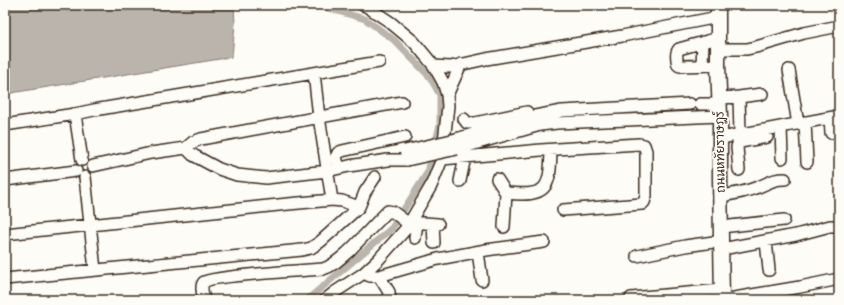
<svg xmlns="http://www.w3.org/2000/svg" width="844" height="305" font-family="'Comic Neue','Playpen Sans Thai',sans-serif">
<rect width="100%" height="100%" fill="#fdfcf7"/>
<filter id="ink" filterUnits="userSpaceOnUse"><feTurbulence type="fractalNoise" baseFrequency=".025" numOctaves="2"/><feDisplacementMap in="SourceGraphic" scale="8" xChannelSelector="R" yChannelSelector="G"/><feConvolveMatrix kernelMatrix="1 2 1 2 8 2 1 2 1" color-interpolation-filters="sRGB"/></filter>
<g filter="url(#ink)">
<!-- water -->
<path fill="#bbb4ad" stroke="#887d74" d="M 5,5 L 233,5 L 234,6 L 235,23 L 232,57 L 5,94 Z"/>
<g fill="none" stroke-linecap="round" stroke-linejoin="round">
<!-- canal -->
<path stroke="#bbb4ad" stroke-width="7" d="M 307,300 L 392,228 L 428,172 L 440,125 L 440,95 L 430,77 L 394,40 L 365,19 L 317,5"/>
<!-- minor casing -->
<g stroke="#3b2a1e" stroke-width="14">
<path id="minor" d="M 718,49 L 747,49 L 756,47 L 804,33 L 839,26
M 702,65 L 703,42
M 718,65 L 680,66 L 678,65 C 677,60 675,53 679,49 L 718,38
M 434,66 L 450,67 L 486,59 L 622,36 L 718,17
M 789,70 L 798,124
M 314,73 L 319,117 L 332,200
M 447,95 L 461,64
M 739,97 L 740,134
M 719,98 L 739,97 L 762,94
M 700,104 L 720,104
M 830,118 L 831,133
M 464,119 L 467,123 L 475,123 L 527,112
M 805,122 L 807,162
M 5,125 L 75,114
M 781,127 L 782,158
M 721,138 L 839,116
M 456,139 L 535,116 L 562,111 L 690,104
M 186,148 L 193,142 L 201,139 L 402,102
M 457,149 L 540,125 L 557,123 L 720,116
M 442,159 L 541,150 L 639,144 L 644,145 L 646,151 L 646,196 L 644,202 L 642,204 L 563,210
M 82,160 L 75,114 L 94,110 L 379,62
M 93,166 L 151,153 L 186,148 L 193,155 L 219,169 L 237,175 L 266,178 L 327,171 L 349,166 L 388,160 L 407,160
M 339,168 L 336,157 L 338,153 L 342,151 L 405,137
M 739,170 L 737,147 L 738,144 L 740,142 L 767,137
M 85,177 L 95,270
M 497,179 L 506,193
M 5,180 L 76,171
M 460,181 L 465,157
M 721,196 C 734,194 746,192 758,187 C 770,183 771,179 785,179
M 359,207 L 365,192 L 375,177
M 410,222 L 438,224
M 433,224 L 434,243
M 504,227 L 506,193 C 548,197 550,189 551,150
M 721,227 L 784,220
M 5,234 L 288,204 L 332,200 L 342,201 L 359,207 L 320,242 L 311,248 L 302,250 L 5,279
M 415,238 L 417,223
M 766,241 L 769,270
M 722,249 L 796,235 L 830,226 L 839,226
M 478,252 L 482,280
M 637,256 L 685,246 L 721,241
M 364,273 L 370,276 L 379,276 L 438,259 L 486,250 L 544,242
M 379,276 L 389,292 L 390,300
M 631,298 L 722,290
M 204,300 C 203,295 200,286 204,282 C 211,276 308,270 323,269 C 333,266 341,258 349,251 C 362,238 375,224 388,211 L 393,212 L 409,224
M 325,300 L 335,292 L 364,273 L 378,260 L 404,231 L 410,222 L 431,186 L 442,159 L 448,106 L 447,95 L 443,82 L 434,66 L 414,42 L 390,22 L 366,6 L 363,5
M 722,300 L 800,287 L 839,279"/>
</g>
<!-- major casing -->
<g stroke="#3b2a1e" stroke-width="17">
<path id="major" d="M 718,5 L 718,65 L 720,116 L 720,178 L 722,300"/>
</g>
<!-- minor -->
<use href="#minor" stroke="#fdfcf7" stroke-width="11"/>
<!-- major -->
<use href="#major" stroke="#fdfcf7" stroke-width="14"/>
<!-- minor-bridge casing -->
<g stroke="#3b2a1e" stroke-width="14" stroke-linecap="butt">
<path id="minor-bridge" d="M 405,151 L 456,139
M 407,160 L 457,149"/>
</g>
<!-- minor-bridge -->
<use href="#minor-bridge" stroke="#fdfcf7" stroke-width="11"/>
</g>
</g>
<g text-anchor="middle" stroke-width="3.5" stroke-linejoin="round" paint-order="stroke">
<!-- street labels -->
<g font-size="12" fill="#3b2a1e" stroke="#fdfcf7">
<text transform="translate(720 152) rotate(-91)" y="4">ถนนหทัยราษฎร์</text>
</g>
</g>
<!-- margin -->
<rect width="844" height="305" fill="none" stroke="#fdfcf7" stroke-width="20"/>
<rect x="10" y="10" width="824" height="285" fill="none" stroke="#3b2a1e" stroke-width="1.5" filter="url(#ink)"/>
</svg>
